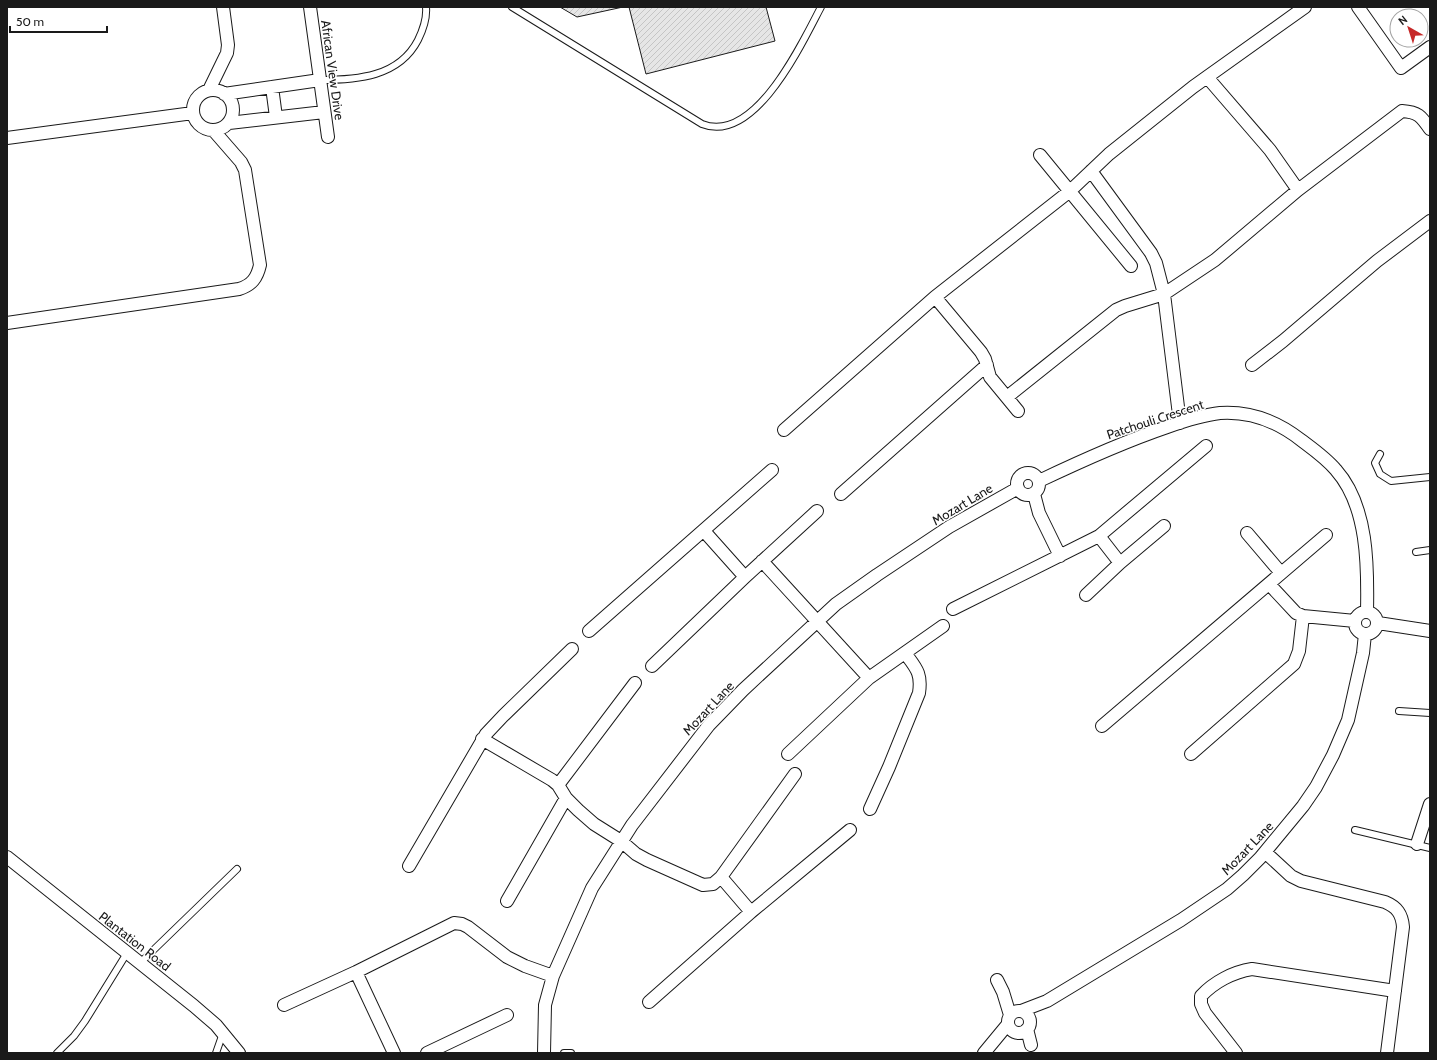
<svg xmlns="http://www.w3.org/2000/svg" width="1437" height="1060" font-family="Cabin,sans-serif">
<defs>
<pattern id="building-hatch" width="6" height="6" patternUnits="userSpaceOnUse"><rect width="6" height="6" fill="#e6e6e6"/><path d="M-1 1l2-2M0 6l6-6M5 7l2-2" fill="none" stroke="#c5c5c5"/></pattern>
</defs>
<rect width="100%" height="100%" fill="#fff"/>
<!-- building -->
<path fill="url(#building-hatch)" stroke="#1a1a1a" d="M 560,7 L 623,7 L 577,17 Z
M 629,7 L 766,7 L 775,41 L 646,74 Z"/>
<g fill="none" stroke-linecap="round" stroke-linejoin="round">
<!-- lane casing -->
<g stroke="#1a1a1a" stroke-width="8">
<path id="lane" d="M 512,7 L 702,124 C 755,145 802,43 821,7
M 320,80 C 357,80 399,77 418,40 C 423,30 427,18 426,7
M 1380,454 L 1375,463 L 1380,474 L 1391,481 L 1430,477
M 1416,552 L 1430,550
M 1399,711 L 1430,713
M 1355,830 L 1430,848
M 140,963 L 237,869
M 57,1053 L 74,1036 L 85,1021 L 127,953
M 216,1053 L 223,1033
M 564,1053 L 571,1053"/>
</g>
<!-- street casing -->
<g stroke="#1a1a1a" stroke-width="14">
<path id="street" d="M 310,7 L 328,137
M 1358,7 L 1401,68 L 1430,47
M 1207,77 L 1305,7
M 272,87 L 276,117
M193 110a20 20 0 1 1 40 0a20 20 0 1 1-40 0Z
M 209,90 L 227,53 L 228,45 L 223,7
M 224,94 L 320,80
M 229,123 L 324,112
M 7,138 L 193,113
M 1040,155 L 1131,266
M 1091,171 L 1151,253 L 1156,263 L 1164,294 L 1180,423
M 935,297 L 981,352 L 985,359 L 990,377 L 1018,411
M 7,323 L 239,289 C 252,285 257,278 260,265 L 245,170 L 241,162 L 214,131
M 1252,365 L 1283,341 L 1377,261 L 1430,221
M 1007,397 L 1116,310 L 1125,306 L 1164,294 L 1215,260 L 1298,190 L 1402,111 C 1418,112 1421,116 1430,129
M 784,430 L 935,297 L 1070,191 L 1109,154 L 1193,87 L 1207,77 L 1270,150 L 1298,190
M1017 484a11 11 0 1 1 22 0a11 11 0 1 1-22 0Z
M 1039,481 C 1081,461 1123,442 1167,427 C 1184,421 1202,415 1220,413 C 1250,411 1278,422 1301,440 C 1313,449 1326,458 1336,470 C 1368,506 1368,566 1367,612
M 841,494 L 987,365
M 1034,494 L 1039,513 L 1060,556
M 704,531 L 745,577
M 1247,533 L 1281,573
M 1099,536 L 1120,563
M 762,561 L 869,678
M 1269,584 L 1296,613 L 1303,616 L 1355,621
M 1086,595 L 1120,563 L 1164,526
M 953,609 L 1099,536 L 1206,446
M1355 623a11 11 0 1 1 22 0a11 11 0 1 1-22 0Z
M 1378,623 L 1430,631
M 589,631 L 772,470
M 652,666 L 745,577 L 817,511
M 1102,726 L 1326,535
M 482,739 L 552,780 L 558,785 L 566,798 L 578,810 L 594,824 L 621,841 L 636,854 L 647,860 L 703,885 L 713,884 L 721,877 L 795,774
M 788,754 L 869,678 L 943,626
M 1191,754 L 1294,664 L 1299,651 L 1303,616
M 558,785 L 635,683
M 870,809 L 889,767 L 919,693 C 922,673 916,668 905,653
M 1417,844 L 1430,804
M 1265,852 L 1291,876 L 1301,881 L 1385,902 C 1397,907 1402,914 1403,927 L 1387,1053
M 7,857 L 194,1006 L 216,1025 L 239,1053
M 409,866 L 486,734 L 503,716 L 572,649
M 721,877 L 751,912
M 507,901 L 566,798
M 356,972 L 394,1053
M 997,980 L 1003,992 L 1010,1015
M 649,1002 L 751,912 L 850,830
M 284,1005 L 356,972 L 454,923 L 462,924 L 468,927 L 507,957 L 525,966 L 553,976
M1008 1022a11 11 0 1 1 22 0a11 11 0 1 1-22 0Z
M 1021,1011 L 1047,1001 L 1181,920 L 1227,889 L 1243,875 L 1260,858 L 1303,806 L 1316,787 L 1333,755 L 1348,720 L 1363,653 L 1365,634
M 1027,1029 L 1031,1045
M 427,1053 L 507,1015
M 544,1053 L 545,1005 L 553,976 L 592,888 L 632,825 L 709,725 L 743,690 L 836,604 L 877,575 L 949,527 L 1018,488
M 984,1053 L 1008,1024
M 1236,1053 L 1205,1013 L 1201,1004 L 1201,996 C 1214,982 1233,972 1252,969 L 1395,991"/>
</g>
<!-- lane -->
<use href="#lane" stroke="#fff" stroke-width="6"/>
<!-- street -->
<use href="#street" stroke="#fff" stroke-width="12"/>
</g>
<g text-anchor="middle" stroke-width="3" stroke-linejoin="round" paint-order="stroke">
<!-- street labels -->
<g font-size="13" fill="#1a1a1a" stroke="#fff">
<text transform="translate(333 70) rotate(82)" y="5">African View Drive</text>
<text transform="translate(1155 419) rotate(-18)" y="5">Patchouli Crescent</text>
<text transform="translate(962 504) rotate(-31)" y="5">Mozart Lane</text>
<text transform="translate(708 708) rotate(-47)" y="5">Mozart Lane</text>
<text transform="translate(1247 848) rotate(-46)" y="5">Mozart Lane</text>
<text transform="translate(135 941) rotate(38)" y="5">Plantation Road</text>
</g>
</g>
<!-- border -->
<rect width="1437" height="1060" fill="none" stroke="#1a1a1a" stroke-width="16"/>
<!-- north arrow -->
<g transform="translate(1409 28) rotate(321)"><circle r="19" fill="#ffffff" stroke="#a3a3a3"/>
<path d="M0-3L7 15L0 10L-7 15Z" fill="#c62828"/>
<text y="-6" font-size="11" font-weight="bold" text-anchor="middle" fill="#1a1a1a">N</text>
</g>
<!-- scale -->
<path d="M10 26v6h97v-6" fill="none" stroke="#1a1a1a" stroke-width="2"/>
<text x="16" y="26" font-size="12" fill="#1a1a1a" stroke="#ffffff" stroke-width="3" paint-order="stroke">50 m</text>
</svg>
